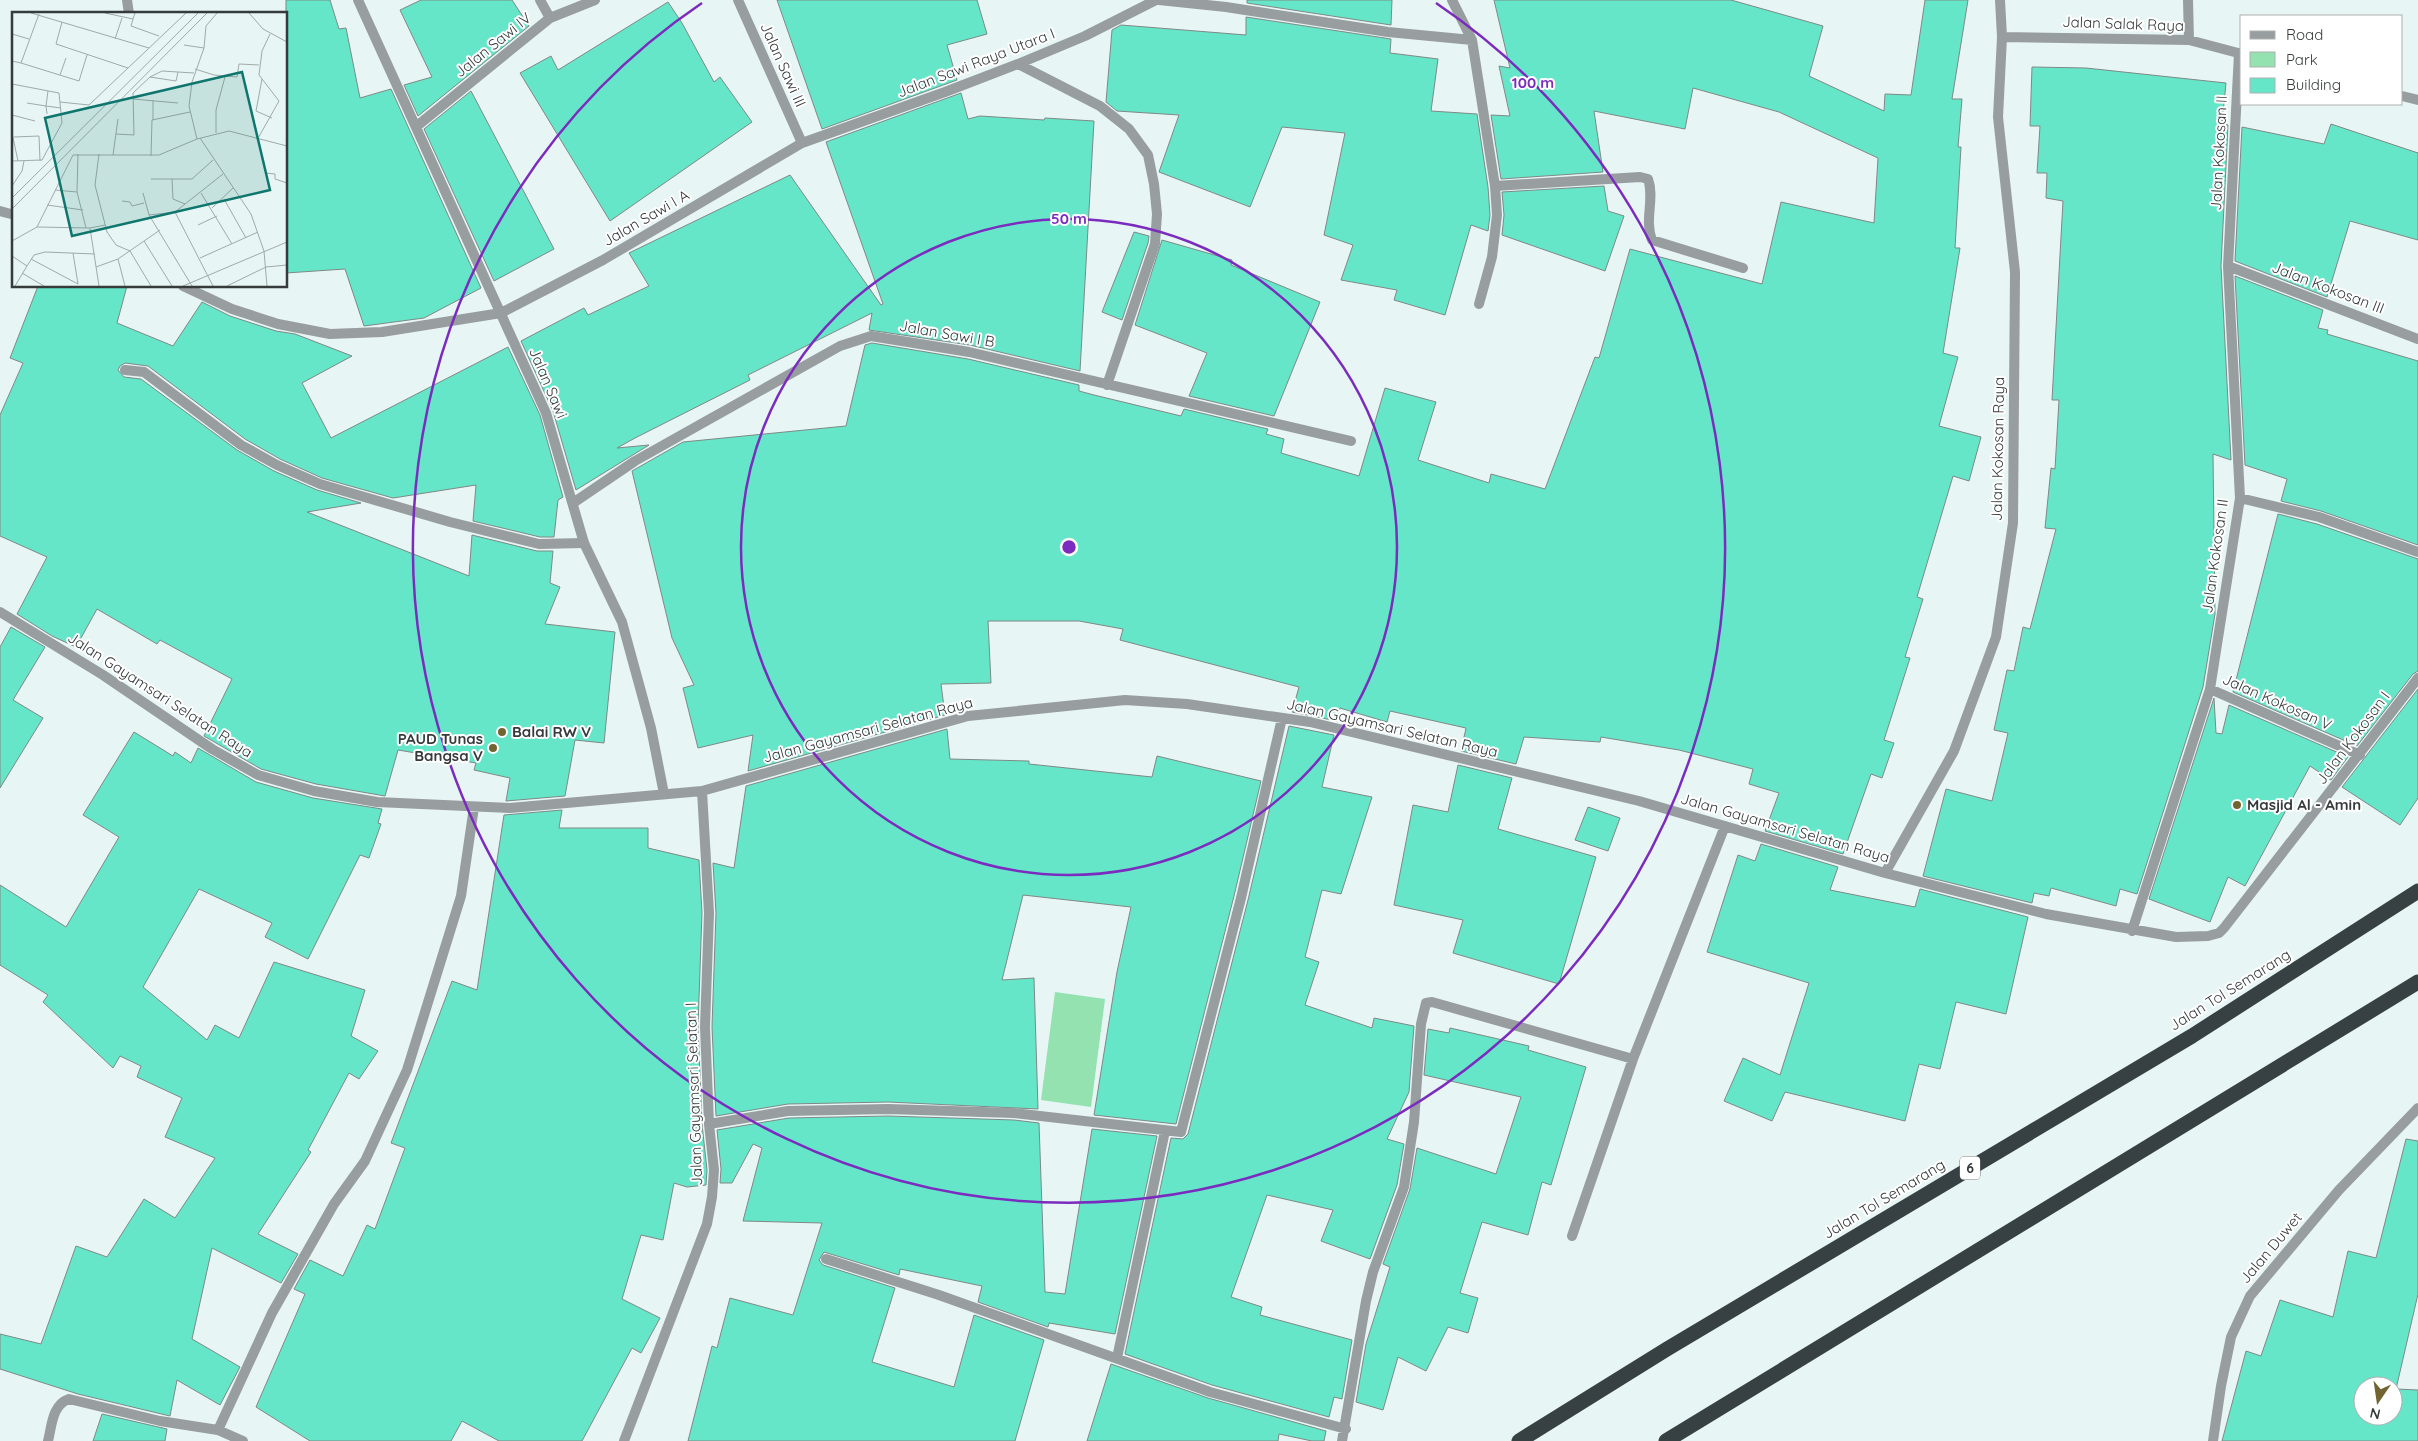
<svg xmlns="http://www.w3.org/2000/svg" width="2418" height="1441" font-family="Quicksand,sans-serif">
<rect width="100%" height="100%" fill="#e7f5f4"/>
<!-- green -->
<path fill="#93e2b0" d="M 1055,992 L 1105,999 L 1091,1107 L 1041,1100 Z"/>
<!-- building -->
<path fill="#66e6c9" stroke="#7e8986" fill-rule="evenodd" d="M 286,0 L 330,0 L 339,29 L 346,28 L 360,98 L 391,89 L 481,288 L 424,318 L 364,326 L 345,269 L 286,273 Z
M 421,0 L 512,0 L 529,26 L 418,116 L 404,85 L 432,77 L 400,10 Z
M 777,0 L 977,0 L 987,34 L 947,45 L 957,80 L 822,129 Z
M 1247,0 L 1392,0 L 1391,25 L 1247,3 Z
M 1494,0 L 1731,0 L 1823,26 L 1809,76 L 1884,111 L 1885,94 L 1911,95 L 1925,0 L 1968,0 L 1952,99 L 1962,99 L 1958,147 L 1961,147 L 1955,248 L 1960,248 L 1943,353 L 1958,357 L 1939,426 L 1981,437 L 1969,481 L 1953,476 L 1917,597 L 1923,599 L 1905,657 L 1910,658 L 1884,740 L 1894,743 L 1882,778 L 1871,774 L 1843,854 L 1765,831 L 1779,793 L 1749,784 L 1753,769 L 1679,750 L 1601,737 L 1600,742 L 1524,737 L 1516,764 L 1461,751 L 1466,728 L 1390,711 L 1387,722 L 1340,708 L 1337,721 L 1292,712 L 1299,687 L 1120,640 L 1123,629 L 1079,621 L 988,621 L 991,683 L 941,684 L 945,715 L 748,771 L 753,735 L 698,748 L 683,688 L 694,685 L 672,638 L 632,471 L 683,442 L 846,426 L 865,345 L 872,343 L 968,359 L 1079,385 L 1079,391 L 1094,395 L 1181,416 L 1184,409 L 1268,429 L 1266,434 L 1284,439 L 1281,453 L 1359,476 L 1385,388 L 1436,402 L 1418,460 L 1489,483 L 1491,474 L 1545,489 L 1595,357 L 1599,358 L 1630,249 L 1762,284 L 1781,202 L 1874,223 L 1878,158 L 1779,112 L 1693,88 L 1685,129 L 1594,111 L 1603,172 L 1501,179 L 1491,115 L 1510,116 L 1499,66 L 1510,68 Z
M 668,2 L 682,23 L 714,82 L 720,77 L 752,122 L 610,221 L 520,73 L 551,56 L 558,70 Z
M 1246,17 L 1391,39 L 1390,53 L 1438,59 L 1431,111 L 1477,114 L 1488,187 L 1490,215 L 1488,231 L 1471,225 L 1445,315 L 1394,300 L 1397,290 L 1341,280 L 1353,245 L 1324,235 L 1345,133 L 1282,127 L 1250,207 L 1159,172 L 1179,115 L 1117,111 L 1106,102 L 1112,30 L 1121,25 L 1246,35 Z
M 2032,67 L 2086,68 L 2226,83 L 2222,123 L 2228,125 L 2221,266 L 2231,460 L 2213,454 L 2215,614 L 2203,687 L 2137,894 L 2120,889 L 2116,906 L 2051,888 L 2049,896 L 2034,893 L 2032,903 L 1923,876 L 1946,789 L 1992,801 L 2008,733 L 1994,730 L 2007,670 L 2014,671 L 2023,627 L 2030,629 L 2056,529 L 2045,528 L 2051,468 L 2055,469 L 2059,400 L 2052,400 L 2063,201 L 2046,198 L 2047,173 L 2037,173 L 2040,126 L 2030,126 Z
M 471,91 L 554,249 L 494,281 L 424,129 Z
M 961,93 L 968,119 L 980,116 L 1044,120 L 1045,118 L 1094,121 L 1080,371 L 970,345 L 869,330 L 872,313 L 748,375 L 750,380 L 635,438 L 617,448 L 649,445 L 576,490 L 553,411 L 521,341 L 584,308 L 588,315 L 649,286 L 629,253 L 790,175 L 881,305 L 883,304 L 826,142 Z
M 2331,124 L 2418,153 L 2418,240 L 2350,221 L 2327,297 L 2235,261 L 2242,127 L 2324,144 Z
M 1604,186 L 1608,211 L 1624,216 L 1605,271 L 1502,235 L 1504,215 L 1502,192 Z
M 1134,232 L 1149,236 L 1148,243 L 1122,320 L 1102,312 Z
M 1162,240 L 1232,260 L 1231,265 L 1320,302 L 1274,416 L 1189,396 L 1207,353 L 1135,325 Z
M 2235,276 L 2323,310 L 2318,328 L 2328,330 L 2327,334 L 2418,361 L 2418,545 L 2321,511 L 2281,501 L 2287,479 L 2245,465 Z
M 38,286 L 127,286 L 117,323 L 173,346 L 202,302 L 230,316 L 276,331 L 295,334 L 352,356 L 302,383 L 331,438 L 508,347 L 540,415 L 563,497 L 558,500 L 554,537 L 540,537 L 473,521 L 476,485 L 393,498 L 322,478 L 280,459 L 245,439 L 148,366 L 125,363 L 120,366 L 118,370 L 124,377 L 141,379 L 237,450 L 274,471 L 317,490 L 361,503 L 307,512 L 469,576 L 472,535 L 537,551 L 553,551 L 550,583 L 560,587 L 545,624 L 615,632 L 604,743 L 575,740 L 565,796 L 506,801 L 510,778 L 474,770 L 476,763 L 398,750 L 385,796 L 316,784 L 261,769 L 204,736 L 232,679 L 160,640 L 157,644 L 97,609 L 76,647 L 52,636 L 17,614 L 47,557 L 0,536 L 0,415 L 23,363 L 10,358 Z
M 2278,514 L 2317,524 L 2418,559 L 2418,671 L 2413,674 L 2357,746 L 2233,692 Z
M 11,627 L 45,647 L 13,700 L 43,718 L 0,788 L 0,647 Z
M 2418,689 L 2418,798 L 2400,825 L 2342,787 Z
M 2214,698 L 2216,733 L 2222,734 L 2229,705 L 2348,757 L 2331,780 L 2310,766 L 2245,886 L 2228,877 L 2210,922 L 2149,899 Z
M 1289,726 L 1334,735 L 1322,787 L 1372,797 L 1341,894 L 1322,890 L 1305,957 L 1319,962 L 1305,1005 L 1372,1028 L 1374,1018 L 1414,1026 L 1409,1092 L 1387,1139 L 1404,1144 L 1397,1185 L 1370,1259 L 1321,1241 L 1333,1210 L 1267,1195 L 1231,1297 L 1262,1307 L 1260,1315 L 1352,1340 L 1342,1399 L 1334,1397 L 1329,1417 L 1212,1385 L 1125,1354 L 1171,1138 L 1183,1139 L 1188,1134 L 1248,900 Z
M 947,729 L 950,759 L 1029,761 L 1029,764 L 1152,777 L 1157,756 L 1261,781 L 1234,896 L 1176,1124 L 1094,1115 L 1117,972 L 1131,907 L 1023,895 L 1002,980 L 1034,978 L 1038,1109 L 888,1102 L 788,1104 L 716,1116 L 712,1027 L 716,913 L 713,863 L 734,868 L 746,786 Z
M 134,732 L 173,756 L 175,752 L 191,763 L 198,748 L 256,782 L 313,798 L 382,809 L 378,823 L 381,824 L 369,858 L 360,855 L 308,959 L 265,937 L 272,923 L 199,889 L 143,987 L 207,1040 L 215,1025 L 239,1038 L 274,962 L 365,990 L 351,1036 L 378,1051 L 359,1079 L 349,1073 L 308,1150 L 311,1152 L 258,1234 L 298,1254 L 281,1283 L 212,1248 L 192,1339 L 240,1367 L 220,1405 L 177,1380 L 170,1416 L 78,1394 L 0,1369 L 0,1334 L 41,1344 L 76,1246 L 107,1257 L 144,1199 L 175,1218 L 215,1158 L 165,1137 L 182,1098 L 137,1077 L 141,1066 L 120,1056 L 113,1068 L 43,1002 L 48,995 L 0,965 L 0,885 L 66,927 L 119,837 L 83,815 Z
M 1458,765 L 1512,778 L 1498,829 L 1596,857 L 1559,984 L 1453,953 L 1463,920 L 1394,905 L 1413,805 L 1448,812 Z
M 1588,807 L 1620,818 L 1608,851 L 1575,840 Z
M 562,810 L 559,828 L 648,828 L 648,848 L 699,860 L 702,913 L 698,1027 L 702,1124 L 707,1170 L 706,1185 L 687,1187 L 674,1183 L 663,1240 L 641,1235 L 622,1299 L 660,1318 L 641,1353 L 632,1348 L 582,1441 L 499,1441 L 462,1421 L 451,1441 L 310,1441 L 256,1407 L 305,1294 L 294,1289 L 310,1260 L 343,1276 L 367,1225 L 375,1229 L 405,1148 L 391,1143 L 452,981 L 477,990 L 504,815 Z
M 1761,844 L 1838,867 L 1830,890 L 1915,907 L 1920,889 L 2028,917 L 2006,1014 L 1956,1002 L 1940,1069 L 1919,1064 L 1905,1121 L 1785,1092 L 1772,1121 L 1724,1101 L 1743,1058 L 1780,1075 L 1809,983 L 1707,952 L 1738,855 L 1755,861 Z
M 1450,1028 L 1529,1046 L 1528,1050 L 1586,1067 L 1551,1185 L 1542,1182 L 1528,1235 L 1482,1222 L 1460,1293 L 1478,1298 L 1468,1333 L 1448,1327 L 1426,1371 L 1398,1357 L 1383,1410 L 1356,1402 L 1366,1344 L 1390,1267 L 1383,1264 L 1410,1189 L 1417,1148 L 1496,1174 L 1521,1097 L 1424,1075 L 1428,1029 L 1449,1033 Z
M 888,1116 L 1014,1120 L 1039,1123 L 1045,1292 L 1065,1294 L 1092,1129 L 1157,1136 L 1115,1334 L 1049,1323 L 1048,1327 L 978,1302 L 982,1286 L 900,1269 L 899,1275 L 824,1252 L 819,1260 L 823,1265 L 895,1288 L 872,1362 L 954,1387 L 974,1315 L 1044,1340 L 1015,1441 L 688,1441 L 712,1346 L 717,1348 L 730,1298 L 793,1315 L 822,1223 L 743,1221 L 762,1148 L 753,1144 L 732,1183 L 720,1183 L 721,1169 L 717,1130 L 789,1118 Z
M 2406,1139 L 2418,1141 L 2418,1294 L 2396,1389 L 2418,1390 L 2418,1441 L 2222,1441 L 2246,1351 L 2261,1356 L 2280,1300 L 2333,1317 L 2348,1251 L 2376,1258 ZM 2363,1386 L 2393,1386 L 2393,1416 L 2363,1416 Z
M 1111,1364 L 1208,1398 L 1326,1431 L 1324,1441 L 1312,1441 L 1279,1434 L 1278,1441 L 1087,1441 Z
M 102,1414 L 167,1429 L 165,1441 L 93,1441 Z"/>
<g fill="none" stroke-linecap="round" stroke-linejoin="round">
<!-- lane -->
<path stroke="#989d9f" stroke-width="10" d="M 127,0 L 129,14
M 183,286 L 232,309 L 278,324 L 330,334 L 382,332 L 501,313
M 125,370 L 144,372 L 241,445 L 277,465 L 320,484 L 450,522 L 539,544 L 584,543"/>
<!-- street -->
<path stroke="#989d9f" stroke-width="10" d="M 358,0 L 546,413 L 584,543 L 622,622 L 651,728 L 664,794
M 540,0 L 550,18
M 738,0 L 802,143
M 1159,0 L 1226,7 L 1388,32 L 1472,40
M 1452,0 L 1472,40 L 1495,186 L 1497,215 L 1492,257 L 1479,304
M 2188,0 L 2189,40
M 2002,37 L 2189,40 L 2242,54
M 1018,64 L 1100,106 L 1129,129 L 1148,155 L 1154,184 L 1157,214 L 1155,244 L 1107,385
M 2402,96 L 2418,100
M 417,126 L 550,18 L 595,0
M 1495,186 L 1640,177 L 1648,179 C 1655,198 1644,220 1652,240 L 1743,268
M 0,211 L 11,214
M 2228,266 L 2418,339
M 501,313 L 603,260 L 802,143 L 945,92 L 1018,64 L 1085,36 L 1156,0
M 2240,498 L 2319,517 L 2418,552
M 573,503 L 635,461 L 840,346 L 871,336 L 969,352 L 1351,441
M 0,612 L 103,675 L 212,749 L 258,775 L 314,791 L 377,802 L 510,808 L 702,791 L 968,716 L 1125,700 L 1187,704 L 1310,722 L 1639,801 L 1885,873 L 2046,914 L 2176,937 L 2208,936 L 2219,933 L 2224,928 L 2418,678
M 2210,689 L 2360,755
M 1885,873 L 1954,751 L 1996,637 L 2013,523 L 2015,272 L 1998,117 L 2002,37 L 2000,0
M 2132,931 L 2210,689 L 2240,498 L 2228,266 L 2239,53
M 709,1124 L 788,1111 L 888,1109 L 1014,1113 L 1181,1132 L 1241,898 L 1282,718
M 1572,1236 L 1633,1059 L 1725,826
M 826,1259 L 939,1295 L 1210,1392 L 1346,1429
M 1117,1358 L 1165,1131
M 218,1430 L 272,1313 L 334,1204 L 365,1161 L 407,1070 L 461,896 L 474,807
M 48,1441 C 52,1425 52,1405 69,1399 L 160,1421 L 218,1430 L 243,1441
M 624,1441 L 707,1224 L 712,1197 L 714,1170 L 709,1124 L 705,1027 L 709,913 L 702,791
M 1342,1441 L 1366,1301 L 1373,1272 L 1404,1187 L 1414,1122 L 1421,1024 L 1426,1003 L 1432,1002 L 1633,1059
M 2213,1441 L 2221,1386 L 2231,1337 L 2250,1296 L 2339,1190 L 2418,1108"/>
<!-- highway -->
<path stroke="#374144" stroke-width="15" d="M 1519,1441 L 1667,1349 L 2192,1036 L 2418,891
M 1666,1441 L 2418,982"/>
</g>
<!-- distance rings -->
<g fill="none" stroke="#7b2cbf" stroke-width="2.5">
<circle cx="1069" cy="547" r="328"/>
<path d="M1436 3A656 656 0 1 1 702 3"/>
</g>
<!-- markers -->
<g fill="#716431" stroke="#fff" stroke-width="2">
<circle cx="502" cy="732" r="5"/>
<circle cx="493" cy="748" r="5"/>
<circle cx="2237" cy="805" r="5"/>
</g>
<g text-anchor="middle" stroke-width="4" stroke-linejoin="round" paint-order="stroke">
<!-- shield labels -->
<rect fill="#fff" stroke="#727575" stroke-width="1" x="1960" y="1156.5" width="20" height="23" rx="4"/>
<g font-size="14" font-weight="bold" fill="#353a3a">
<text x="1970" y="1173">6</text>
</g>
<!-- street labels -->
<g font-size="15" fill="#353a3a" stroke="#fff">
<text transform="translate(2123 24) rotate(2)" y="5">Jalan Salak Raya</text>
<text transform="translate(493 45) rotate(-39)" y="5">Jalan Sawi IV</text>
<text transform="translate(976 63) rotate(-21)" y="5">Jalan Sawi Raya Utara I</text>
<text transform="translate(783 65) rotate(66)" y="5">Jalan Sawi III</text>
<text transform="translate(2219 153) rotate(-87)" y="5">Jalan Kokosan II</text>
<text transform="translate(646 218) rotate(-30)" y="5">Jalan Sawi I A</text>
<text transform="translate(2328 288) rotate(21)" y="5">Jalan Kokosan III</text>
<text transform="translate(947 334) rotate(10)" y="5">Jalan Sawi I B</text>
<text transform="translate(548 383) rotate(67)" y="5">Jalan Sawi</text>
<text transform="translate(1998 449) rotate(-89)" y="5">Jalan Kokosan Raya</text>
<text transform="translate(2215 556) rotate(-82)" y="5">Jalan Kokosan II</text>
<text transform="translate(160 695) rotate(33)" y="5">Jalan Gayamsari Selatan Raya</text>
<text transform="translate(2277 702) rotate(24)" y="5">Jalan Kokosan V</text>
<text transform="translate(1392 728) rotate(13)" y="5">Jalan Gayamsari Selatan Raya</text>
<text transform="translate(868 730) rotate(-15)" y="5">Jalan Gayamsari Selatan Raya</text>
<text transform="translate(2353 738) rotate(-53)" y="5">Jalan Kokosan I</text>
<text transform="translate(1785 828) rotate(16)" y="5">Jalan Gayamsari Selatan Raya</text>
<text transform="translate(2230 990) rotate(-32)" y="5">Jalan Tol Semarang</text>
<text transform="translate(694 1094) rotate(-92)" y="5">Jalan Gayamsari Selatan I</text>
<text transform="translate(1884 1199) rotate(-31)" y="5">Jalan Tol Semarang</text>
<text transform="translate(2271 1248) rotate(-50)" y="5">Jalan Duwet</text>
</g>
<!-- poi labels -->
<g font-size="15" font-weight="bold" fill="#353a3a" stroke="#fff" text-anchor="start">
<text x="512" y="737">Balai RW V</text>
<text x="483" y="744" text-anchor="end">PAUD Tunas<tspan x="483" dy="17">Bangsa V</tspan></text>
<text x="2247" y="810">Masjid Al - Amin</text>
</g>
</g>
<!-- overview -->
<g transform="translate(12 12)">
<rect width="275" height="275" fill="#e7f5f4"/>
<path fill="none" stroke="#a0aaaa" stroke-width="1" d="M 19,1 L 137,36M 93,1 L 121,7 L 123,1M 237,1 L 251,17 L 275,30M 121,7 L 119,14 L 147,24M 50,10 L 44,32 L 116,56M 0,22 L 17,27M 103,27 L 110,6M 172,33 L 192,36M 0,49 L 9,51 L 27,2M 9,51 L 67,69 L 75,43M 183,57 L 202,63 L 225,65 L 227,52 L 247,53M 48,63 L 54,46M 138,65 L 164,69 L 166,60M 250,67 L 244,99 L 260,106M 0,72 L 47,81 L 50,111 L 30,148 L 0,149M 36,79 L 34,94 L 49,96M 121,87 L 166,91M 141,88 L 141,108M 48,90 L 77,93 L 174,1M 15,91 L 34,94 L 35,102M 0,103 L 23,109M 0,121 L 6,149M 204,121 L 204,98 L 213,65M 104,122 L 122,123 L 121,81 L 138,65 L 150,59 L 182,61M 2,125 L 27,124 L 28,149M 188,126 L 239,202 L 252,239 L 255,274M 185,127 L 177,94 L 180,70 L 192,36 L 194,14 L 205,1M 245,128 L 267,89 L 247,63 L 250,39 L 258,22M 66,142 L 65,180 L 74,216M 87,142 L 83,173 L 95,220 L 104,233 L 118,239 L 139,274M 101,143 L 106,107M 139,144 L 140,108 L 178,100M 253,161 L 263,162 L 263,167 L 275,171M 139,167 L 180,167 L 201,148M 160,167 L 161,187 L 173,192M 0,174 L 10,159 L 12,149M 43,178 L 65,180M 131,181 L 137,203 L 180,274M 189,181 L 220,232M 0,186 L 186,1M 212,187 L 234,226M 110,189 L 118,190 L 120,194 L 132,191M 35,193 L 71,198M 200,196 L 221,176M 0,197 L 195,1M 163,200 L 201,274M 137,203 L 163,200 L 211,162M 186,213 L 205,204M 25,215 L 61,143 L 147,143 L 185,127 L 217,119 L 275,134M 78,216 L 87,274M 0,229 L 25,215 L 78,216 L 93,213M 132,229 L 160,274M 61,241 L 66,272M 0,244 L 15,254 L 22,243 L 33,240 L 83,242M 188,246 L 246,220M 19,247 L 66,272M 106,247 L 113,274M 84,255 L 106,247 L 148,218M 10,261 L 32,274M 3,274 L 15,254M 171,274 L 275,230M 215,274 L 254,255 L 275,253"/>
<path fill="#0f766e" fill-opacity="0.15" stroke="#0f766e" stroke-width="2.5" d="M 230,60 L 258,178 L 60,224 L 33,106 Z"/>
<rect width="275" height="275" fill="none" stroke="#353a3a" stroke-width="2.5"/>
</g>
<circle cx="1069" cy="547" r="8" fill="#7b2cbf" stroke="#fff" stroke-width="2.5"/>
<g font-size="15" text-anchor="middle" font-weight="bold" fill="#7b2cbf" stroke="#fff" stroke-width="4" stroke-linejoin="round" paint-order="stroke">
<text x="1533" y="88">100 m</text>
<text x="1069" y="224">50 m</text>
</g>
<!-- legend -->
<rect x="2240" y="15" width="162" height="90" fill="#ffffff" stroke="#aeb0b0"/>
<rect x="2250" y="31" width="25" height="8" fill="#989d9f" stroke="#aeb0b0"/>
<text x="2286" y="40" font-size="15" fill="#353a3a">Road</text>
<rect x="2250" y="52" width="25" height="15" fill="#93e2b0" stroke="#aeb0b0"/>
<text x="2286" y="65" font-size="15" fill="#353a3a">Park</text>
<rect x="2250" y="78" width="25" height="15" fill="#66e6c9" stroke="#aeb0b0"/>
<text x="2286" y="90" font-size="15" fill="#353a3a">Building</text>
<!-- north arrow -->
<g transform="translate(2378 1401) rotate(193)"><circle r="24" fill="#ffffff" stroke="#aeb0b0"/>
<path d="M0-4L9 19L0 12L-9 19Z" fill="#716431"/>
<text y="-8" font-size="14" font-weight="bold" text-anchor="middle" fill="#353a3a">N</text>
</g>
</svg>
